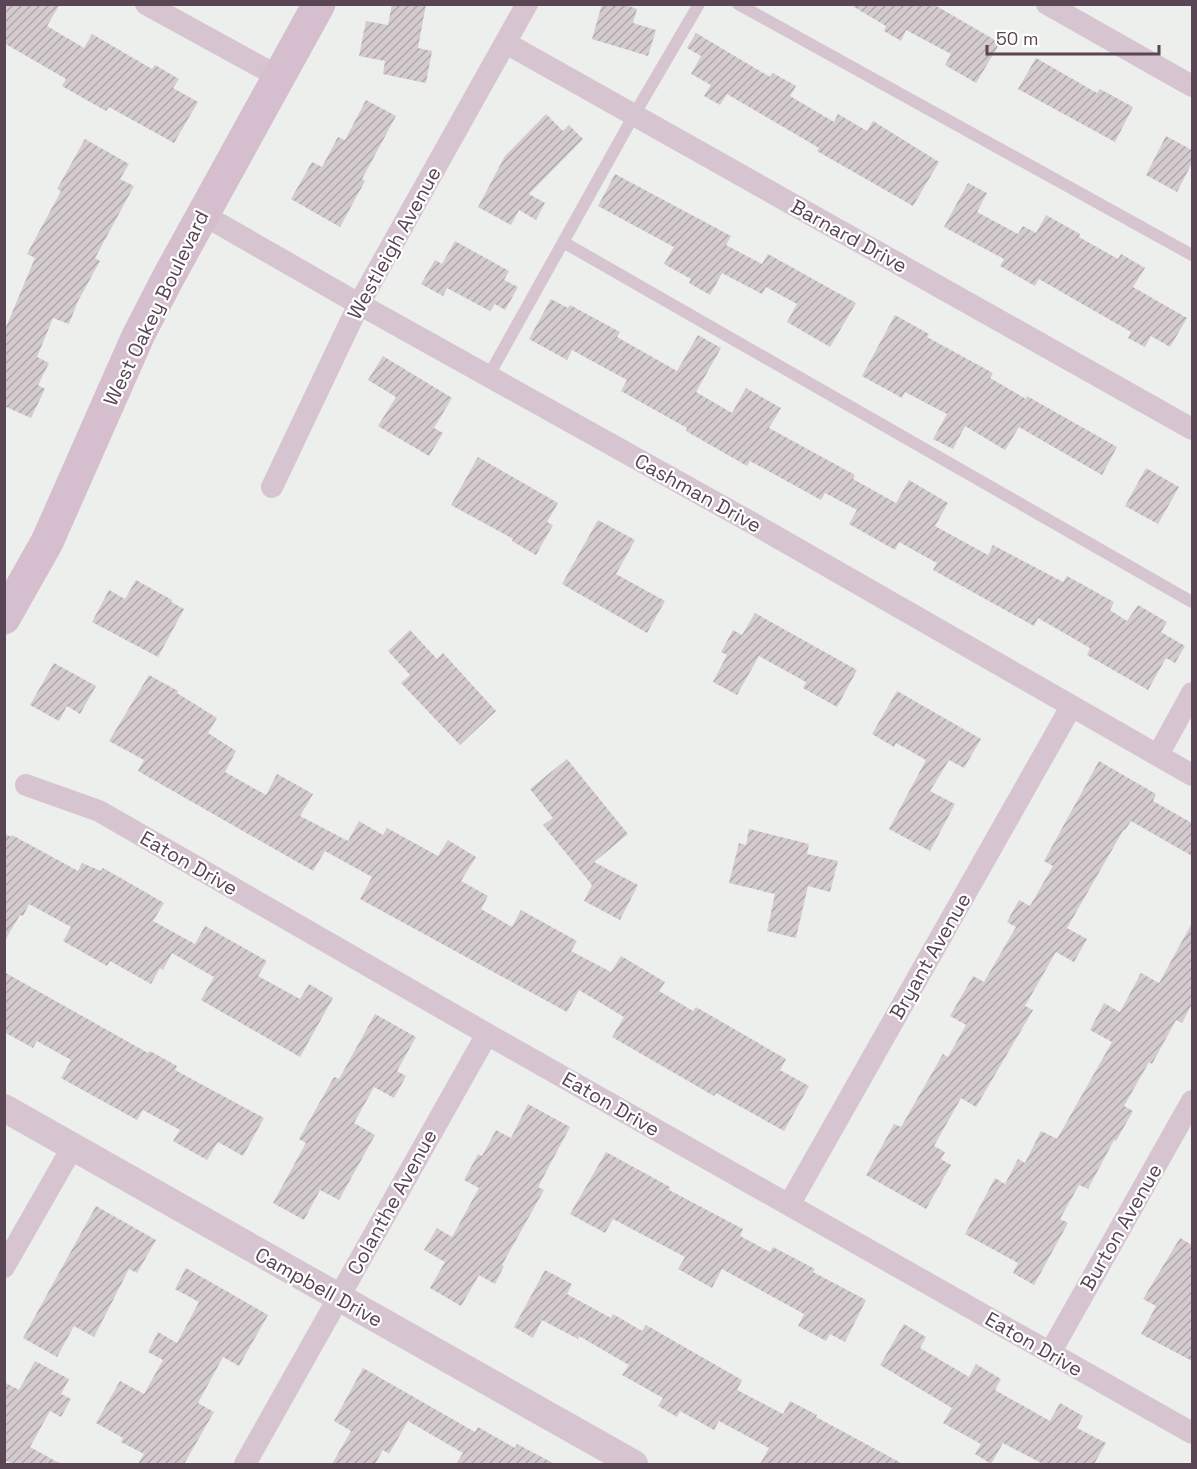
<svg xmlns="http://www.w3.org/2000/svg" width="1197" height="1469" font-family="'Space Grotesk',sans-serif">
<defs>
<pattern id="building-hatch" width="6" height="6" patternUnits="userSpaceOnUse" patternTransform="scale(1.5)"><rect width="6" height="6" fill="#d4cbcf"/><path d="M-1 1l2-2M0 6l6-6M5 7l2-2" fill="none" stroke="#afa7ab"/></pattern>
</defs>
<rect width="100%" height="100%" fill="#ecefec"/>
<!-- building -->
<path fill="url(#building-hatch)" d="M 4,4 L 60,4 L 47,26 L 84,48 L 92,34 L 152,69 L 155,65 L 179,79 L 173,88 L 198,102 L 174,143 L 109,107 L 106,111 L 62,86 L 66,79 L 4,43 Z
M 392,4 L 426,4 L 418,48 L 432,51 L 426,83 L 383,74 L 385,61 L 359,56 L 366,21 L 388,25 Z
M 602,4 L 623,4 L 637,9 L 633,23 L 656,30 L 648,56 L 592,39 Z
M 849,4 L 933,4 L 1000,43 L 976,83 L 945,65 L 951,54 L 906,30 L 901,41 L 884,31 L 886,26 Z
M 696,33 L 770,77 L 773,73 L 796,86 L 790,96 L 834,122 L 838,114 L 867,131 L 873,121 L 939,162 L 913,206 L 817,151 L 819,148 L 727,94 L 720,105 L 704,96 L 711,85 L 691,74 L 701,56 L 687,48 Z
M 1036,58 L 1097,93 L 1100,89 L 1133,107 L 1115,142 L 1018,89 Z
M 366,100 L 396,116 L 362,179 L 365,181 L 340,227 L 291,199 L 312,162 L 322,167 L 338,137 L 345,140 Z
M 546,114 L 563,131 L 569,125 L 583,139 L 529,194 L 545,203 L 536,220 L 519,210 L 511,225 L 478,207 L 505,156 Z
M 1166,136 L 1192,150 L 1192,163 L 1177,192 L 1146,175 Z
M 85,139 L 129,164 L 120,179 L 134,186 L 95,258 L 100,261 L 78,301 L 69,324 L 53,318 L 37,357 L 49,363 L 38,385 L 45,389 L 31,418 L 4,406 L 4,332 L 35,258 L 27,254 L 61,191 L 57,189 Z
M 615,174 L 731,236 L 726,245 L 762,264 L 768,254 L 856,303 L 830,347 L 787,322 L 797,304 L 766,287 L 762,294 L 722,273 L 710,295 L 689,283 L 691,279 L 664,264 L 674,247 L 598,206 Z
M 968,183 L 987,193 L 977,212 L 1018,234 L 1023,226 L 1036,233 L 1046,215 L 1080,234 L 1079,237 L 1118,259 L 1121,254 L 1145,268 L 1133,287 L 1187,318 L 1170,347 L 1151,336 L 1145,347 L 1128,338 L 1131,332 L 1039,279 L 1035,286 L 1000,266 L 1004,259 L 944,227 Z
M 455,241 L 509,271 L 504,280 L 518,287 L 505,310 L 495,304 L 490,311 L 447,288 L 443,296 L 421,284 L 435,260 L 442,264 Z
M 551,299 L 568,308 L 570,305 L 620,332 L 617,337 L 677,371 L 698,335 L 721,348 L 696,392 L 732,413 L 746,388 L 781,408 L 769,428 L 855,475 L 853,479 L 896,503 L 909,480 L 948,503 L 935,526 L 988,555 L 993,545 L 1063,582 L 1067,576 L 1114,602 L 1110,610 L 1127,621 L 1138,605 L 1167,622 L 1161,632 L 1185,646 L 1175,663 L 1166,658 L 1148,690 L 1087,655 L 1090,648 L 1038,618 L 1034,626 L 933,570 L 937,563 L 899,542 L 895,550 L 849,524 L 857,510 L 825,493 L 821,500 L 750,461 L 747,466 L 686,431 L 687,428 L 621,391 L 627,380 L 572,350 L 567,360 L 529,339 Z
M 895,315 L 929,334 L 927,337 L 993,373 L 990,378 L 1026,399 L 1027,396 L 1117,447 L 1102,475 L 1019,427 L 1005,450 L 965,426 L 953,449 L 933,439 L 947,414 L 905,392 L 902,398 L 862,376 Z
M 383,356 L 452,398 L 434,428 L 443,433 L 429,456 L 378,426 L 396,397 L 368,380 Z
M 478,457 L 558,503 L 547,522 L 553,525 L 536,555 L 512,541 L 513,539 L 451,505 Z
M 1146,468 L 1179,487 L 1158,524 L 1125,506 Z
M 598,520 L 635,540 L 616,574 L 665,601 L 647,633 L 562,584 Z
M 136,580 L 172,600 L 171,602 L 184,609 L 158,657 L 92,622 L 109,590 L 125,599 Z
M 755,613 L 857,670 L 837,707 L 803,688 L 806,682 L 759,656 L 737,695 L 713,682 L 727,655 L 721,652 L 733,630 L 742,635 Z
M 410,630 L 437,659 L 443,653 L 496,711 L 460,745 L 401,683 L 410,675 L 388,651 Z
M 54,663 L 96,686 L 80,714 L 67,706 L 59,721 L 30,705 Z
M 149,675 L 178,691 L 177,693 L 217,718 L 208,733 L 236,751 L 225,772 L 266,795 L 277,774 L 313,794 L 300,816 L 348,841 L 359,821 L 383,835 L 387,828 L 438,856 L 448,840 L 476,857 L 461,881 L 488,896 L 481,909 L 512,927 L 521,910 L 577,941 L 571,951 L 611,972 L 621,956 L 665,982 L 659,991 L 693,1011 L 696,1007 L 786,1059 L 780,1070 L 809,1086 L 784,1131 L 716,1093 L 714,1096 L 612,1037 L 624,1017 L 579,990 L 567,1012 L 360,899 L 372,877 L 325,851 L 313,871 L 138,771 L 144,760 L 109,741 Z
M 897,691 L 981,739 L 964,768 L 949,760 L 930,791 L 955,804 L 930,851 L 889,829 L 926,760 L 896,743 L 894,747 L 872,734 Z
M 567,759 L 628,834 L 594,862 L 638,885 L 620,920 L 584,901 L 592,885 L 543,825 L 553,818 L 530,789 Z
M 1099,761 L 1156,794 L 1153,801 L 1192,823 L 1192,856 L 1131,821 L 1125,830 L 1124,829 L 1067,928 L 1087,939 L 1074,962 L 1056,952 L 1025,1006 L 1033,1010 L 976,1107 L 961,1098 L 934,1146 L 945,1152 L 941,1159 L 951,1165 L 926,1209 L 866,1175 L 894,1124 L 901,1127 L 943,1054 L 948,1057 L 966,1025 L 950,1016 L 973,976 L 984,982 L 1016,927 L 1007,922 L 1019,900 L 1030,906 L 1053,866 L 1044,861 Z
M 749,829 L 809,844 L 807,854 L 838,861 L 830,892 L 808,886 L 796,938 L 767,931 L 775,894 L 729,883 L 739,843 L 746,845 Z
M 4,833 L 11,837 L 12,835 L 78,871 L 82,863 L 101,871 L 103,868 L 126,881 L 164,903 L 153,921 L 195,944 L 205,926 L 267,961 L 258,976 L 300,999 L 309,984 L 333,998 L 300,1057 L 201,1000 L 214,977 L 172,953 L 163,970 L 160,968 L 151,984 L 110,961 L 107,966 L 63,941 L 71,927 L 29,904 L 23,916 L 20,915 L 4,942 Z
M 1192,923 L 1192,1004 L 1182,1023 L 1176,1020 L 1152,1064 L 1149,1062 L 1124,1106 L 1133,1111 L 1116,1141 L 1114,1140 L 1088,1189 L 1079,1185 L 1060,1219 L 1068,1223 L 1034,1285 L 1013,1273 L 1018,1263 L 965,1234 L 995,1178 L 1005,1184 L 1018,1159 L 1025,1163 L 1041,1131 L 1057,1139 L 1112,1042 L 1090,1030 L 1104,1003 L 1120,1012 L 1141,973 L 1159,983 Z
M 4,972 L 148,1053 L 150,1051 L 177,1066 L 175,1070 L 264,1118 L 243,1156 L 218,1142 L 207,1160 L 173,1141 L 180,1130 L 143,1110 L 137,1120 L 61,1078 L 71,1060 L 37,1041 L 33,1048 L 4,1032 Z
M 375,1014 L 416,1037 L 397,1071 L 406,1076 L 394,1098 L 374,1087 L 354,1123 L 375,1135 L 339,1200 L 320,1190 L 304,1220 L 273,1203 L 306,1143 L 299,1139 L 334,1077 L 339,1079 Z
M 528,1104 L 570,1127 L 538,1187 L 544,1190 L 502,1265 L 504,1266 L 495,1284 L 479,1275 L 461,1306 L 430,1288 L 445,1262 L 424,1250 L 437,1228 L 452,1237 L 479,1188 L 464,1180 L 478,1154 L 482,1156 L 496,1130 L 511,1138 Z
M 606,1152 L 670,1187 L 669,1190 L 743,1229 L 740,1236 L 770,1252 L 773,1247 L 815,1269 L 813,1272 L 866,1300 L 845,1342 L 830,1334 L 826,1341 L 798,1326 L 804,1314 L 722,1269 L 712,1288 L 678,1269 L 685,1257 L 613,1219 L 605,1233 L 570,1214 Z
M 96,1206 L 156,1240 L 137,1273 L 129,1269 L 94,1337 L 74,1326 L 57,1357 L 23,1338 Z
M 1180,1238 L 1192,1245 L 1192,1361 L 1141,1334 L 1156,1306 L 1143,1299 Z
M 186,1268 L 268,1315 L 239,1366 L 223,1357 L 198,1403 L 214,1412 L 184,1464 L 138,1464 L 144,1454 L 121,1442 L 123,1438 L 96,1423 L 120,1381 L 144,1394 L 163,1360 L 148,1352 L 158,1332 L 177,1343 L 199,1302 L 175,1289 Z
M 545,1270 L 572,1284 L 567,1294 L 611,1318 L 613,1314 L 642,1331 L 646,1325 L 742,1380 L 737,1390 L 783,1414 L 790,1401 L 817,1415 L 816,1417 L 903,1464 L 760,1464 L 769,1448 L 719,1421 L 714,1430 L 680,1411 L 677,1417 L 658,1406 L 663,1398 L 622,1375 L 629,1365 L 579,1336 L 578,1339 L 542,1320 L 533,1338 L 514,1327 Z
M 904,1324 L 926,1337 L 920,1348 L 969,1377 L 976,1364 L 1001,1379 L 995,1390 L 1050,1421 L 1060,1403 L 1083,1416 L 1077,1428 L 1106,1443 L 1094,1464 L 1043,1464 L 1003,1443 L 991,1464 L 975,1454 L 981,1444 L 943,1423 L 952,1408 L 880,1365 Z
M 35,1361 L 69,1379 L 61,1394 L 71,1399 L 61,1417 L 50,1411 L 30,1447 L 61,1464 L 13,1464 L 4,1460 L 4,1382 L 19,1390 Z
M 363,1368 L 475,1432 L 478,1427 L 515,1448 L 517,1444 L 555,1464 L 456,1464 L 463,1453 L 408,1421 L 389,1454 L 383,1450 L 375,1464 L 332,1464 L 351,1431 L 334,1421 Z"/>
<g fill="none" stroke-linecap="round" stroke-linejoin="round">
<!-- service -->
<path stroke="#d6c5d1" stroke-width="12" d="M 738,4 L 1192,255
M 563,242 L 1192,602
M 489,375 L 634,115 L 699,4"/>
<!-- minor -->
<path stroke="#d6c5d1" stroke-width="22" d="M 146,4 L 279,77
M 1047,4 L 1192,86
M 506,43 L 1192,429
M 202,214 L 359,304 L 761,528 L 1192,775
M 272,487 L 359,304 L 527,4
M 1158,755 L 1192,693
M 26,785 L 99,811 L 487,1034 L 1192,1433
M 789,1205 L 1071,707
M 4,1267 L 72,1148
M 1050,1353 L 1192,1101
M 245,1464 L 487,1034"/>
<!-- tertiary -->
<path stroke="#d6c5d1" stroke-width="28" d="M 4,1108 L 634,1464"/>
<!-- secondary -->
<path stroke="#d5becd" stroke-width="33" d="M 4,618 L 47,542 L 138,336 L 169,276 L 319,4"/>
</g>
<g text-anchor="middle" stroke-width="4.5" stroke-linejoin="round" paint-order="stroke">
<!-- street labels -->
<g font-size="20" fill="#594553" stroke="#fff">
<text transform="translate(849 236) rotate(29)" y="7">Barnard Drive</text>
<text transform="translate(394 243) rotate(-61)" y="7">Westleigh Avenue</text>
<text transform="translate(156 308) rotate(-64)" y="7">West Oakey Boulevard</text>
<text transform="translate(698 493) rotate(29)" y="7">Cashman Drive</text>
<text transform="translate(189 863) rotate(30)" y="7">Eaton Drive</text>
<text transform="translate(930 956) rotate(-60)" y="7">Bryant Avenue</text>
<text transform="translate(611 1104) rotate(30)" y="7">Eaton Drive</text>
<text transform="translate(392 1202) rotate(-61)" y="7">Colanthe Avenue</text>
<text transform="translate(1121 1227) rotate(-60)" y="7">Burton Avenue</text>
<text transform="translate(319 1287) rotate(29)" y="7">Campbell Drive</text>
<text transform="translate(1034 1344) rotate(30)" y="7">Eaton Drive</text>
</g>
</g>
<!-- border -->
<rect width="1197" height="1469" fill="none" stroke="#594553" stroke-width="12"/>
<!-- scale -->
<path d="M987 45v9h172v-9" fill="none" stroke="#594553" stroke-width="3"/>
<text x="996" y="45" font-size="18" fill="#594553" stroke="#ffffff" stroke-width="4.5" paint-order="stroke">50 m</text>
</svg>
